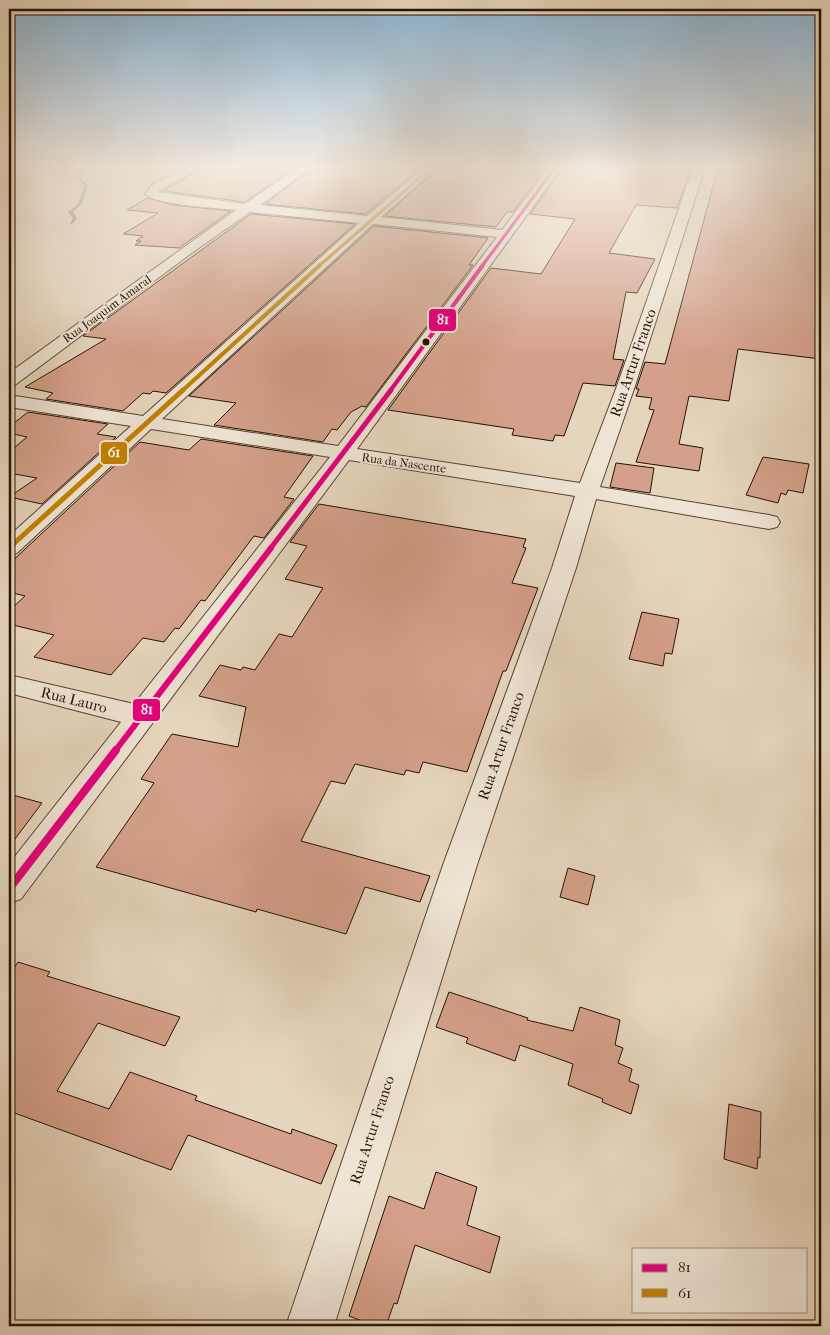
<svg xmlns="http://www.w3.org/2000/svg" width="830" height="1335" font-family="'IM FELL French Canon',serif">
<rect width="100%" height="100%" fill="#e6d5bd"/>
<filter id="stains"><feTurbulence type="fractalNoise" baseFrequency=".004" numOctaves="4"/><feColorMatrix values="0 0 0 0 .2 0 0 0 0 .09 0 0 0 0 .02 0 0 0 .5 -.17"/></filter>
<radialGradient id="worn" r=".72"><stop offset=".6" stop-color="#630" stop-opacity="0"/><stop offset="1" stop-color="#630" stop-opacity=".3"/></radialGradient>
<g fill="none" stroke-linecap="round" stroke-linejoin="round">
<!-- stream -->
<path fill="#6b7570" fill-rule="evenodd" d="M 84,168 L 89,168 L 79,176 L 88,186 L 82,204 L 73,212 L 77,218 L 72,225 L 70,224 L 73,218 L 68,212 L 78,204 L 84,186 L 75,176 Z"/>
</g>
<!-- building -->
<path fill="#d5a08b" stroke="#251301" d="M 203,168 L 293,168 L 245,202 L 163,191 Z
M 313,168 L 421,168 L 366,214 L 265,204 Z
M 439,168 L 546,168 L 513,212 L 507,212 L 496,227 L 385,216 Z
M 563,168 L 691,168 L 677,208 L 636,205 L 609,253 L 655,259 L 637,293 L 626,292 L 613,359 L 624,360 L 615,386 L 583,383 L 564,436 L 555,435 L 553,441 L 512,435 L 514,429 L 388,410 L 491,268 L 541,274 L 575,219 L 530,214 Z
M 718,168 L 819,168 L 818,174 L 821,175 L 821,359 L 738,349 L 729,401 L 689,396 L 679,444 L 703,448 L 699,471 L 636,462 L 654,410 L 649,409 L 652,398 L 636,396 L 639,389 L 636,389 L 645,362 L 665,364 Z
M 147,198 L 173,205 L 231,211 L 179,248 L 135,245 L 141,241 L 136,241 L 143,236 L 123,234 L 158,213 L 127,210 Z
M 251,214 L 355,224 L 166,393 L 153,391 L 150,394 L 143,393 L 123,411 L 46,399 L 53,393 L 25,387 L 106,339 L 83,336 Z
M 374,226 L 488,238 L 469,265 L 473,265 L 366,407 L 362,406 L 351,412 L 337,430 L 332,429 L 323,442 L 214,425 L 236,403 L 189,396 Z
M 28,412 L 108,424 L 97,434 L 116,437 L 42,504 L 9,497 L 37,478 L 9,473 L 9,452 L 27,437 L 9,433 L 9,427 Z
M 201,439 L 313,456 L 284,497 L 294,499 L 264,538 L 254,536 L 205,601 L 201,600 L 179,629 L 175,628 L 164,642 L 143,638 L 111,675 L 34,657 L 54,635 L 9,624 L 9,611 L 25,596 L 9,592 L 9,564 L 140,442 L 189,450 Z
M 763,457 L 809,464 L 803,493 L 788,490 L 786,495 L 781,493 L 778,503 L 746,495 Z
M 616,463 L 654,468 L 650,493 L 610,487 Z
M 319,504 L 526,539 L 523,547 L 526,548 L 512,583 L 538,588 L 506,671 L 503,671 L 467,772 L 423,762 L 419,773 L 406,770 L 404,775 L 355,764 L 345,784 L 331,781 L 301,841 L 430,876 L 420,902 L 365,887 L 346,934 L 257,909 L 256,912 L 96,867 L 154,783 L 141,779 L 172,734 L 238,747 L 246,707 L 199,696 L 220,665 L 241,670 L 243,667 L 255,670 L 279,634 L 292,637 L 323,588 L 285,579 L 307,546 L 290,542 Z
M 642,612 L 679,619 L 672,654 L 665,653 L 663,666 L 629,659 Z
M 9,794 L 42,803 L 9,847 Z
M 568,868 L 595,876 L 588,905 L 560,897 Z
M 18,962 L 50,972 L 47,976 L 180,1017 L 165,1046 L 98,1023 L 57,1091 L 109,1109 L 130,1072 L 197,1096 L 195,1100 L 291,1134 L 292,1129 L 337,1145 L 321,1184 L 188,1135 L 171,1170 L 9,1111 L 9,975 Z
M 449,992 L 528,1018 L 527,1020 L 573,1031 L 580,1007 L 620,1020 L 615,1045 L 623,1048 L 618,1063 L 632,1069 L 629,1081 L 639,1085 L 631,1114 L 602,1102 L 603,1099 L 568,1085 L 573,1064 L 520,1045 L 515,1061 L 466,1043 L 468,1038 L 436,1027 Z
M 729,1104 L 761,1112 L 760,1158 L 758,1157 L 757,1169 L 724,1159 Z
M 436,1172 L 477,1187 L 467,1225 L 500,1237 L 490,1273 L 415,1245 L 397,1304 L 394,1303 L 386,1326 L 375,1326 L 349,1316 L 389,1196 L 424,1209 Z"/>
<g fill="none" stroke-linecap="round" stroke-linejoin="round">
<!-- minor casing -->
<g stroke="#554430" stroke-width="2">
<path id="minor" d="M 185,168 L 201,168 L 168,185 L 158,192 L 245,204 L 297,168 L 311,168 L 260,205 L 367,216 L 424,168 L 437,168 L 381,217 L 502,230 L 549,168 L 561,168 L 357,449 L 580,483 L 617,386 L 693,168 L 705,168 L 635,386 L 600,487 L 769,515 L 777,517 L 780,522 L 777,527 L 769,529 L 596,499 L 576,568 L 477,865 L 334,1326 L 286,1326 L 443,865 L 552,568 L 575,496 L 349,460 L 21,899 L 9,903 L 9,864 L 121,722 L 9,693 L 9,675 L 134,704 L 330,457 L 151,429 L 17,553 L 9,555 L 9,536 L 131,426 L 9,407 L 9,395 L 143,416 L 359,223 L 250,212 L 189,255 L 15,385 L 9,386 L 9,373 L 236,210 C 219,208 155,205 145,194 L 154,183 ZM 373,224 L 497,237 L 338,446 L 162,419 Z"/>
</g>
<!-- minor -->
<use href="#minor" fill="#efe4d4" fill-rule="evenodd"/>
<!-- bus-1-far4 casing -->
<g stroke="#efe4d4" stroke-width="5">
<path id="bus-1-far4" d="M 482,266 L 555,168"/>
</g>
<!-- bus-1-far3 casing -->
<g stroke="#efe4d4" stroke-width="6">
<path id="bus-1-far3" d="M 390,391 L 483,265"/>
</g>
<!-- bus-1-far2 casing -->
<g stroke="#efe4d4" stroke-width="8">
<path id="bus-1-far2" d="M 270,549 L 391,390"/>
</g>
<!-- bus-1-far1 casing -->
<g stroke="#efe4d4" stroke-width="10">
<path id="bus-1-far1" d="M 115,751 L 271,548"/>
</g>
<!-- bus-1 casing -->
<g stroke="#efe4d4" stroke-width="11">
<path id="bus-1" d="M 9,889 L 116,750"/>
</g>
<!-- bus-2-far2 casing -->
<g stroke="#efe4d4" stroke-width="5">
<path id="bus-2-far2" d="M 319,266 L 431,168"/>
</g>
<!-- bus-2-far1 casing -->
<g stroke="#efe4d4" stroke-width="6">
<path id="bus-2-far1" d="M 182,391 L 320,265"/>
</g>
<!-- bus-2 casing -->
<g stroke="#efe4d4" stroke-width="8">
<path id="bus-2" d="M 9,548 L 183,390"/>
</g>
<!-- bus-1-far4 -->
<use href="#bus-1-far4" stroke="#e5007d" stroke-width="3"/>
<!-- bus-1-far3 -->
<use href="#bus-1-far3" stroke="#e5007d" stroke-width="4"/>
<!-- bus-1-far2 -->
<use href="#bus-1-far2" stroke="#e5007d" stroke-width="5"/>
<!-- bus-1-far1 -->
<use href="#bus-1-far1" stroke="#e5007d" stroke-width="6"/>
<!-- bus-1 -->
<use href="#bus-1" stroke="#e5007d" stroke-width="8"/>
<!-- bus-2-far2 -->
<use href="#bus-2-far2" stroke="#c28100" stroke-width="3"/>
<!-- bus-2-far1 -->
<use href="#bus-2-far1" stroke="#c28100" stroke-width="4"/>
<!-- bus-2 -->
<use href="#bus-2" stroke="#c28100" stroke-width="5"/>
</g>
<!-- sky -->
<linearGradient id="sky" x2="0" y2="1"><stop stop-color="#89b5d6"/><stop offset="0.47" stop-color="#f4ece1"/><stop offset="1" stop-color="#f4ece1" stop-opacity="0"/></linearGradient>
<rect width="830" height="355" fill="url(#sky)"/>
<!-- markers -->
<circle fill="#251301" stroke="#efe4d4" stroke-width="2" cx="426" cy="342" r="4.5"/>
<g text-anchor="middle" stroke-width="4" stroke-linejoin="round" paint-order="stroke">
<!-- far-street labels -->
<g font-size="12" fill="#251301" stroke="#efe4d4">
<text transform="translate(107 309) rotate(-36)" y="4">Rua Joaquim Amaral</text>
<text transform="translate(404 463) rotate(8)" y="4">Rua da Nascente</text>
</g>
<!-- street labels -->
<g font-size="15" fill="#251301" stroke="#efe4d4">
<text transform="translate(633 363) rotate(-71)" y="5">Rua Artur Franco</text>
<text transform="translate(74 700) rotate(14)" y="5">Rua Lauro</text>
<text transform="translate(501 746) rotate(-71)" y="5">Rua Artur Franco</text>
<text transform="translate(372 1130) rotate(-72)" y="5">Rua Artur Franco</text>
</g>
</g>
<g stroke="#efe4d4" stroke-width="2">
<rect x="428" y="308" width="29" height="24" rx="5" fill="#e5007d"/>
<rect x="100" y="441" width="28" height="24" rx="5" fill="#c28100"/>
<rect x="132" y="698" width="29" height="24" rx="5" fill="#e5007d"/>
</g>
<g font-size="14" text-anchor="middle" font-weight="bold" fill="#fff">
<text x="443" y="324">81</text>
<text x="114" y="457">61</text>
<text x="147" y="714">81</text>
</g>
<!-- margin -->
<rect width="830" height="1335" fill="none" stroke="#e6d5bd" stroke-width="30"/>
<rect x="10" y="10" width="810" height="1315" fill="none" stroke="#251301" stroke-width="2.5"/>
<rect x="15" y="15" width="800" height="1305" fill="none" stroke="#251301"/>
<!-- legend -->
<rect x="632" y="1248" width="175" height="65" fill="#efe4d4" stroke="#9e9080"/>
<rect x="642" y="1264" width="25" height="8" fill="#e5007d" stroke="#9e9080"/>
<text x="678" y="1272" font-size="15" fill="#251301">81</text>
<rect x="642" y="1289" width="25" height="8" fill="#c28100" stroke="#9e9080"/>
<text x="678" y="1298" font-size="15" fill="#251301">61</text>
<rect width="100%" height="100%" filter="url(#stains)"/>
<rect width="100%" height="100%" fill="url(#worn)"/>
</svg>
